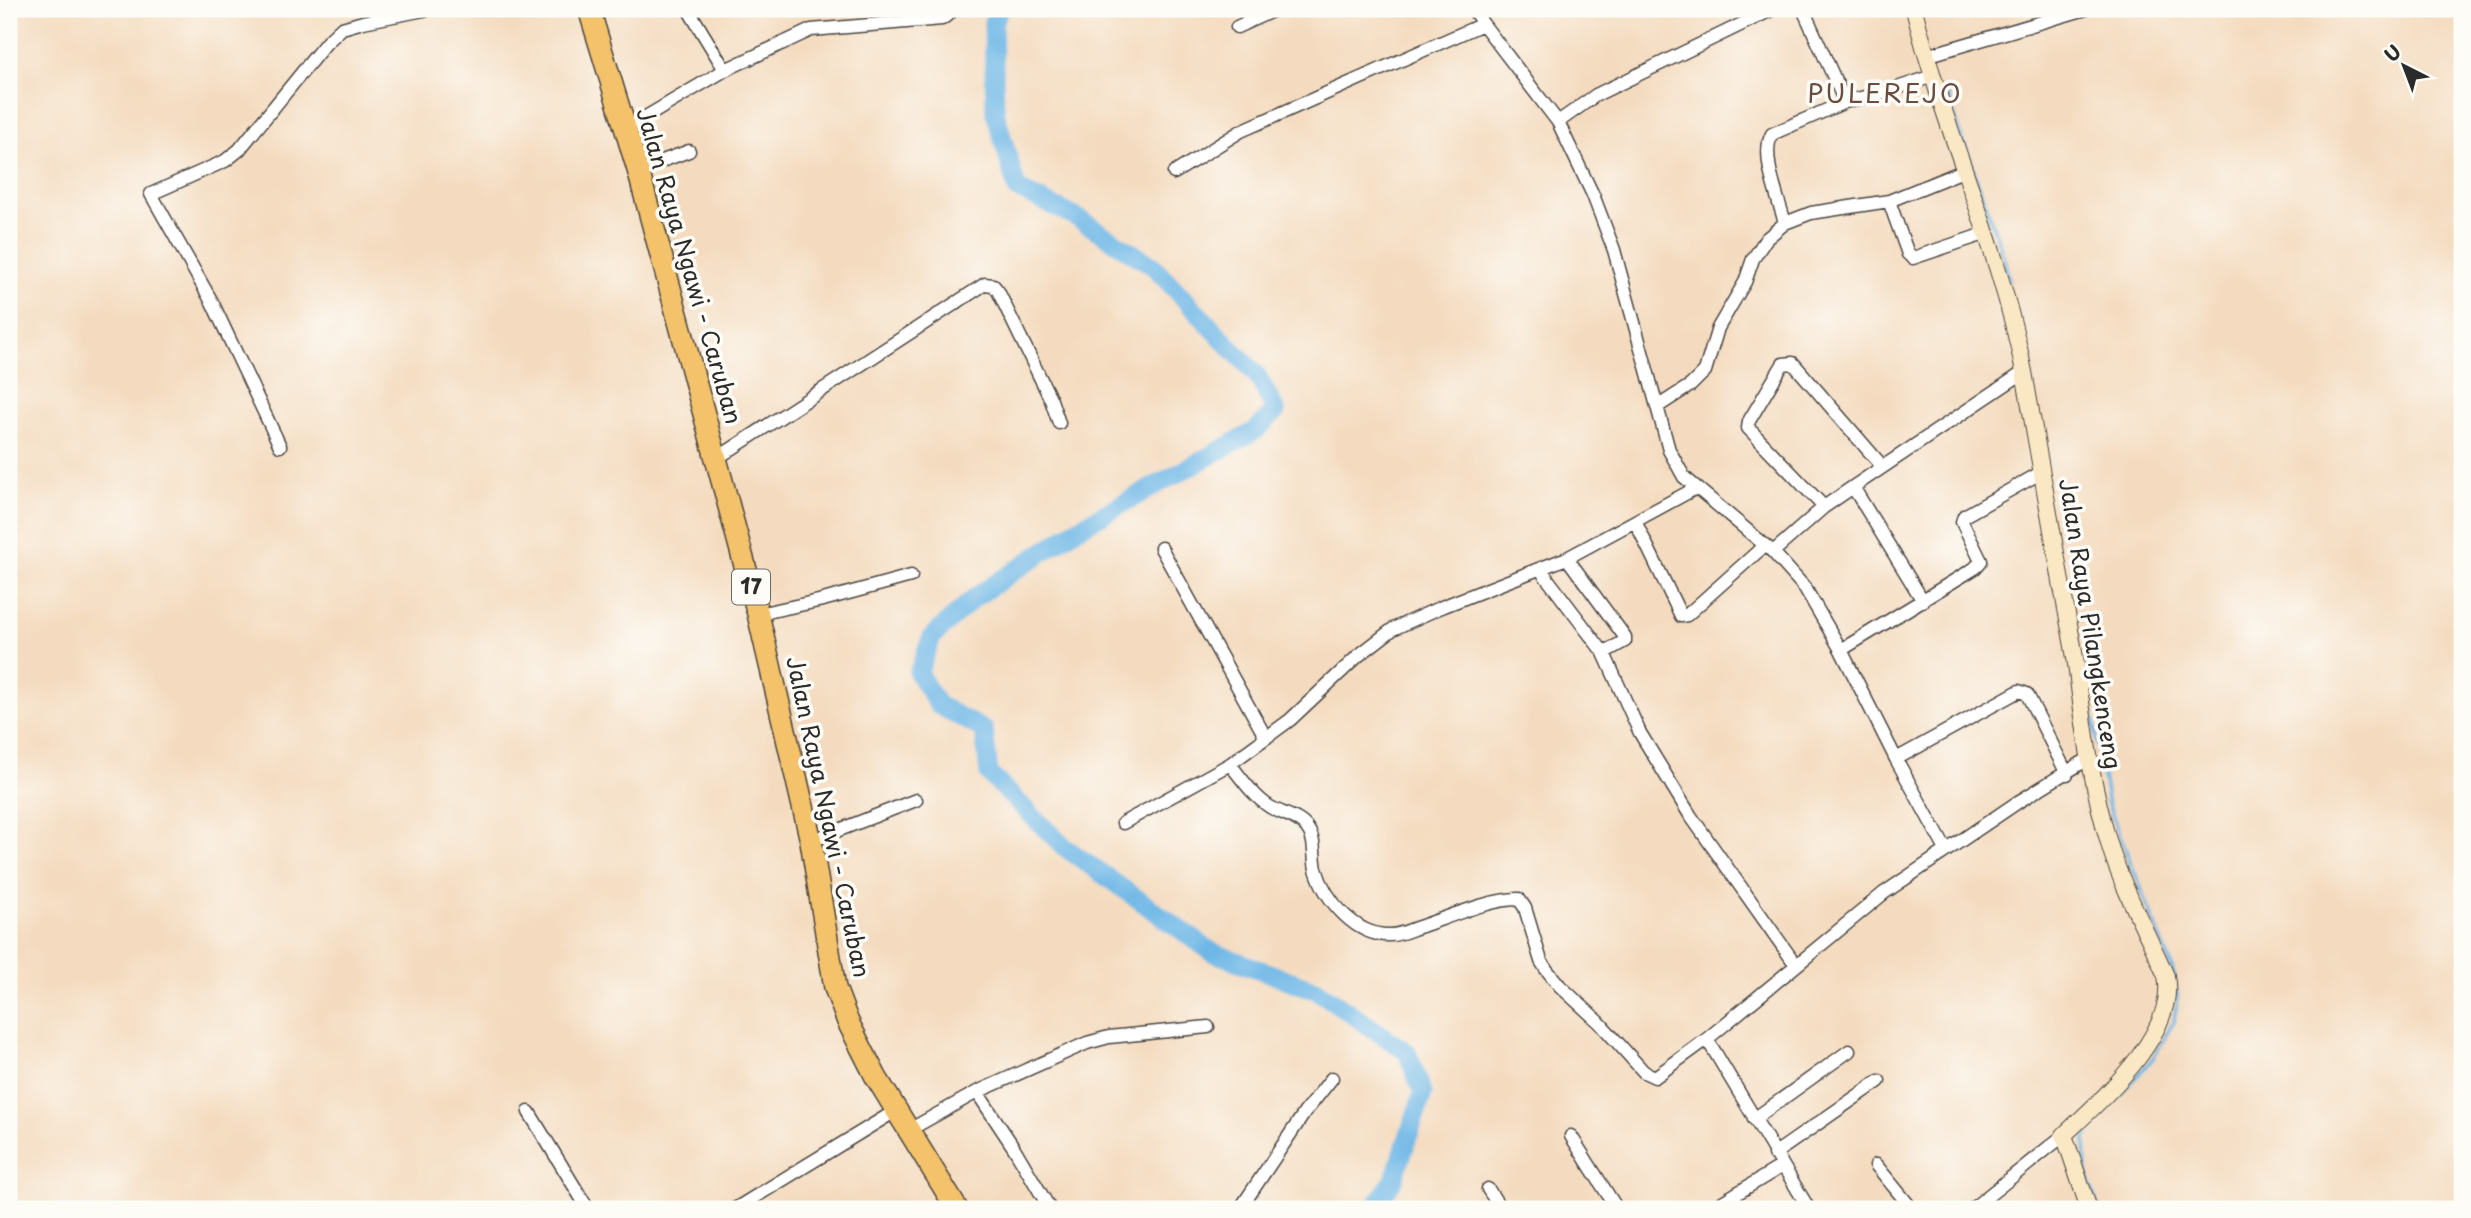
<svg xmlns="http://www.w3.org/2000/svg" width="2471" height="1218" font-family="'Playpen Sans',sans-serif">
<rect width="100%" height="100%" fill="#fdfcf7"/>
<filter id="ink" filterUnits="userSpaceOnUse"><feTurbulence type="fractalNoise" baseFrequency=".0143" numOctaves="2"/><feDisplacementMap in="SourceGraphic" scale="14" xChannelSelector="R" yChannelSelector="G"/><feConvolveMatrix kernelMatrix="1 2 1 2 8 2 1 2 1" color-interpolation-filters="sRGB"/></filter>
<filter id="wash" filterUnits="userSpaceOnUse"><feTurbulence type="fractalNoise" baseFrequency=".00686" numOctaves="4" result="noise"/><feDisplacementMap in="SourceGraphic" scale="28" xChannelSelector="R" yChannelSelector="G"/><feGaussianBlur stdDeviation="1.57" result="paint"/><feColorMatrix in="noise" values="0 0 0 0 0 0 0 0 0 0 0 0 0 0 0 0 0 1.4 0 .05"/><feComposite in="paint" operator="in"/></filter>
<g filter="url(#wash)">
<rect width="100%" height="100%" fill="#f4dbbf"/>
<g fill="none" stroke-linecap="round" stroke-linejoin="round">
<!-- stream -->
<path stroke="#6eb7e6" stroke-width="3.5" d="M 1946,91 L 2003,255 L 2009,280
M 2085,672 L 2108,805 L 2172,967 L 2178,998 L 2173,1023 L 2153,1058 L 2100,1118 L 2085,1138 L 2086,1170 L 2098,1209"/>
<!-- river -->
<path stroke="#6eb7e6" stroke-width="19" d="M 1000,9 L 993,22 L 995,112 L 1017,189 L 1076,217 L 1153,266 L 1257,375 L 1276,411 L 1255,431 L 1080,527 L 974,598 L 932,637 L 918,673 L 938,705 L 984,730 L 989,774 L 1063,846 L 1212,952 L 1318,991 L 1407,1052 L 1423,1093 L 1394,1179 L 1374,1209"/>
</g>
</g>
<g filter="url(#ink)">
<g fill="none" stroke-linecap="round" stroke-linejoin="round">
<!-- street casing -->
<g stroke="#494541" stroke-width="15">
<path id="street" d="M 688,9 L 725,70
M 1473,9 L 1483,24 L 1558,122 L 1593,195 L 1614,250 L 1669,450 L 1684,477 L 1773,552 L 1805,588 L 1841,650 L 1896,759 L 1946,850
M 1803,9 L 1845,102
M 1237,27 L 1276,9
M 1926,56 L 2086,9
M 1558,122 L 1596,95 L 1773,9
M 624,130 L 725,70 L 811,30 L 942,19 L 950,13 L 951,9
M 638,170 L 689,151
M 1174,173 L 1241,131 L 1483,24
M 1889,201 L 1908,254 L 1913,258 L 1987,233
M 1785,223 C 1779,200 1760,155 1772,134 L 1845,102 L 1888,91 L 1933,76
M 1657,407 L 1691,385 L 1705,371 L 1718,328 L 1745,282 L 1753,259 L 1766,239 L 1785,223 L 1811,213 L 1889,201 L 1963,171
M 280,446 L 212,302 L 151,194 L 225,161 L 239,150 L 326,43 L 342,28 L 363,22 L 429,9
M 716,459 L 985,284 L 993,285 L 998,291 L 1051,400 L 1059,423
M 1853,487 L 1923,601
M 1824,507 L 1748,428 L 1749,421 L 1783,364 L 1793,363 L 1882,466
M 1636,523 L 1681,616 L 1687,615 L 1764,546
M 1161,548 L 1266,738
M 1773,552 L 1824,507 L 1853,487 L 2024,372
M 1540,569 L 1600,648 L 1607,651 L 1625,641 L 1625,637 L 1567,558
M 758,614 L 823,600 L 911,576
M 1841,650 L 1975,568 L 1981,561 L 1962,522 L 1964,516 L 2042,472
M 1603,651 L 1640,733 L 1690,815 L 1796,965
M 1896,759 L 2019,691 L 2027,694 L 2067,774
M 1230,764 C 1242,779 1254,797 1270,807 C 1282,814 1299,817 1307,828 C 1316,839 1313,856 1316,869 C 1325,900 1356,937 1391,935 C 1399,935 1408,931 1416,928 C 1444,919 1492,898 1519,899 L 1525,908 L 1541,961 L 1546,969 L 1560,986 L 1599,1022 L 1644,1072 L 1655,1077 L 1707,1039 L 1884,893 L 2018,802 L 2088,759
M 1123,823 L 1230,764 L 1290,720 L 1358,656 L 1393,629 L 1439,608 L 1567,558 L 1696,488
M 811,841 L 916,800
M 1707,1039 L 1809,1209
M 977,1092 L 1014,1148 L 1050,1209
M 529,1112 L 588,1209
M 1754,1119 L 1849,1051
M 909,1130 L 977,1092 L 1087,1043 L 1109,1037 L 1208,1027
M 1571,1136 L 1617,1209
M 1774,1154 L 1879,1081
M 1876,1165 L 1912,1209
M 1488,1189 L 1501,1209
M 735,1209 L 897,1110
M 1240,1209 L 1305,1112 L 1332,1078
M 1711,1209 L 1782,1166
M 1972,1209 L 2064,1135"/>
</g>
<!-- secondary casing -->
<g stroke="#494541" stroke-width="18">
<path id="secondary" d="M 1914,9 C 1944,132 2000,247 2024,372 C 2036,438 2047,504 2059,570 C 2064,601 2071,632 2076,664 C 2084,727 2092,789 2111,850 C 2125,894 2148,934 2166,976 C 2178,1033 2102,1099 2064,1135 L 2089,1209"/>
</g>
<!-- highway casing -->
<g stroke="#494541" stroke-width="24">
<path id="highway" d="M 589,9 L 638,170 L 758,614 L 811,841 L 835,988 L 848,1022 L 876,1077 L 957,1209"/>
</g>
<!-- street -->
<use href="#street" stroke="#fff" stroke-width="12"/>
<!-- secondary -->
<use href="#secondary" stroke="#fae7c3" stroke-width="16"/>
<!-- highway -->
<use href="#highway" stroke="#f3c26a" stroke-width="21"/>
</g>
</g>
<g text-anchor="middle" stroke-width="7" stroke-linejoin="round" paint-order="stroke">
<!-- shield labels -->
<rect fill="#fdfcf7" stroke="#6a6a68" stroke-width="2" x="732" y="569.5" width="38" height="35" rx="5"/>
<g font-size="21" font-weight="bold" fill="#2b2b2b">
<text x="751" y="594">17</text>
</g>
<!-- street labels -->
<g font-size="23" fill="#2b2b2b" stroke="#fdfcf7">
<text transform="translate(689 266) rotate(74)" y="8">Jalan Raya Ngawi - Caruban</text>
<text transform="translate(2090 624) rotate(81)" y="8">Jalan Raya Pilangkenceng</text>
<text transform="translate(828 817) rotate(78)" y="8">Jalan Raya Ngawi - Caruban</text>
</g>
<!-- quarter labels -->
<g font-size="26" letter-spacing="2" fill="#6a4d41" stroke="#fdfcf7">
<text x="1885" y="103">PULEREJO</text>
</g>
</g>
<!-- margin -->
<rect width="2471" height="1218" fill="none" stroke="#fdfcf7" stroke-width="35"/>
<!-- north arrow -->
<g transform="translate(2404 66) rotate(318)" stroke="#fdfcf7" stroke-width="5" paint-order="stroke">
<path d="M0-5L12 26L0 18L-12 26Z" fill="#2b2b2b"/>
<text y="-10" font-size="19" font-weight="bold" text-anchor="middle" fill="#2b2b2b">U</text>
</g>
</svg>
